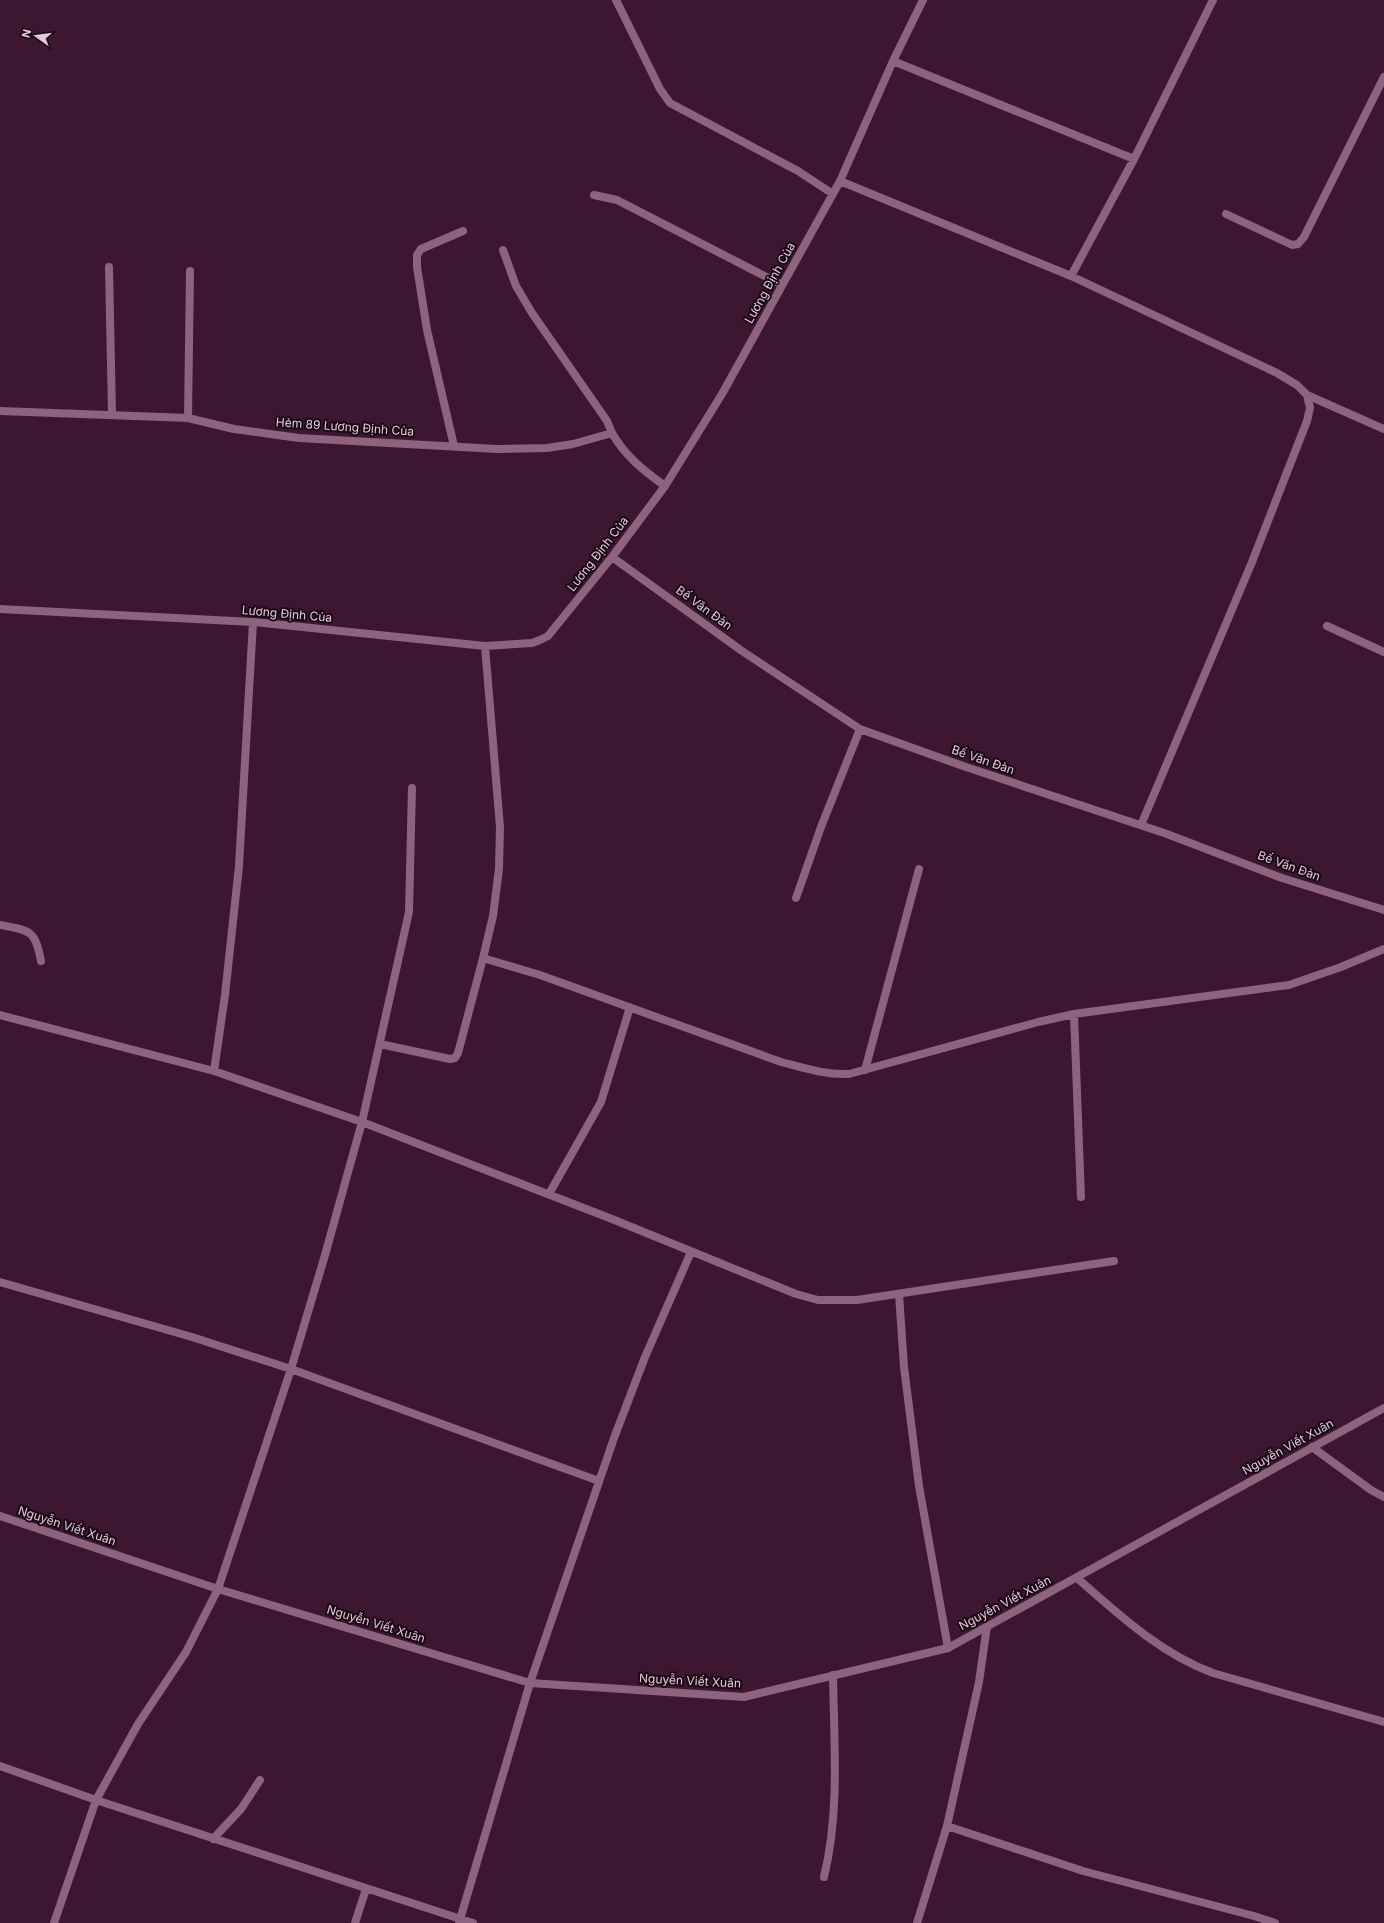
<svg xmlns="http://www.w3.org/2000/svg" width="1384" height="1923" font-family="Inter,sans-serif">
<rect width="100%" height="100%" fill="#3d1731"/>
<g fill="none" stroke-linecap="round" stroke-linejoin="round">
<!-- service -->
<path stroke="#8e637f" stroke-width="8" d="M 899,1294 L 904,1367 L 919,1486 L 948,1648"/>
<!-- minor -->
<path stroke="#8e637f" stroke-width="8" d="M 616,0 L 660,89 L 670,103 L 798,171 L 833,194
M 893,61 L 1134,159
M 840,181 L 1071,276 L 1277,373 L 1297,385 L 1307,395 L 1310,408 L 1307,421 L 1252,562 L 1141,825
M 594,195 L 617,200 L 782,285
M 1226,214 L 1292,245 L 1298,244 L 1304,237 L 1384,77
M 503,250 L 516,286 L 532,313 L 607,421 L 612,433
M 109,267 L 112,414
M 1071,276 L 1134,159 L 1213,0
M 1307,395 L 1384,429
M 0,411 L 188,418 L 234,429 L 299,438 L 497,449 L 547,448 L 573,444 L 612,433 C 625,456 644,471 665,486
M 188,418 L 190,271
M 454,446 L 427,330 L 417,267 L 417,255 L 421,249 L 463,231
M 612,557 L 742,651 L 860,729 L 963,766 L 1167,834 L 1282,878 L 1384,910
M 0,609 L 253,622 L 485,646 L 532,643 L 540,640 L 548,636 L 612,557 L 665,486 L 722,394 L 840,181 L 893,61 L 923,0
M 1327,626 L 1384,652
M 485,646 L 500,827 L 499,869 L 493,916 L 483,958 L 540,975 L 781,1062 C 804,1068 825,1075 849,1074 L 1038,1022 L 1074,1014 L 1289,985 L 1341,967 L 1384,949
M 796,898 L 821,827 L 860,729
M 0,925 C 31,931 35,930 41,961
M 1074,1014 L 1081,1197
M 0,1015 L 214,1071 L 362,1122 L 612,1219 L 796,1294 L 818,1300 L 857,1300 L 1114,1261
M 380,1044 L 450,1059 L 455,1058 L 458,1053 L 483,958
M 865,1070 L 919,869
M 214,1071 L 225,995 L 239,866 L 253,622
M 549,1194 L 601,1102 L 630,1007
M 0,1282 L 192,1337 L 291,1369 L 599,1481
M 1312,1447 L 1371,1490 L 1384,1497
M 1077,1578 C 1118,1614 1161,1654 1213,1673 L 1384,1722
M 0,1766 L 96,1800 L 473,1923
M 947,1826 L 1083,1871 L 1254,1916 L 1275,1923
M 213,1839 L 241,1809 L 260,1780
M 824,1877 C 840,1812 834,1742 833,1675
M 54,1923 L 96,1800 L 138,1724 L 186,1652 L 218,1589 L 291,1369 L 325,1255 L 362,1122 L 409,912 L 412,788
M 355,1923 L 366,1889
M 459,1923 L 530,1683 L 614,1438 L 645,1357 L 691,1252
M 917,1923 L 947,1826 L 979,1682 L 987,1626"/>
<!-- tertiary -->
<path stroke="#8e637f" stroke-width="8" d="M 0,1516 L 218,1589 L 530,1683 L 744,1697 L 948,1648 L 1384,1408"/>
</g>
<g text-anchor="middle" stroke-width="4" stroke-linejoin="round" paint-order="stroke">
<!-- street labels -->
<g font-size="12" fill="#e3c9d9" stroke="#1a0915">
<text transform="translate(770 283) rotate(-61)" y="4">Lương Định Của</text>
<text transform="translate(345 427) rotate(4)" y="4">Hẻm 89 Lương Định Của</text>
<text transform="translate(598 554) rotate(-52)" y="4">Lương Định Của</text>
<text transform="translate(704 608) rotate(36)" y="4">Bế Văn Đàn</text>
<text transform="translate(287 614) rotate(5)" y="4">Lương Định Của</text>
<text transform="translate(983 760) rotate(19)" y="4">Bế Văn Đàn</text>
<text transform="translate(1289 866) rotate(20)" y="4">Bế Văn Đàn</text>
<text transform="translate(1288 1447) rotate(-29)" y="4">Nguyễn Viết Xuân</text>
<text transform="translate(67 1526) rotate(18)" y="4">Nguyễn Viết Xuân</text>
<text transform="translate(1005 1603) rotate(-28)" y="4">Nguyễn Viết Xuân</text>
<text transform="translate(376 1624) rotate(17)" y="4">Nguyễn Viết Xuân</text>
<text transform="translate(690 1681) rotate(3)" y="4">Nguyễn Viết Xuân</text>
</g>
</g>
<!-- north arrow -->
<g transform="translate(36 36) rotate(284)" stroke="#1a0915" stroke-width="3" paint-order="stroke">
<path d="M0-3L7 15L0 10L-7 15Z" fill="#e3c9d9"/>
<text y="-6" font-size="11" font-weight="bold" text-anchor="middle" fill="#e3c9d9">N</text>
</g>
</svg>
